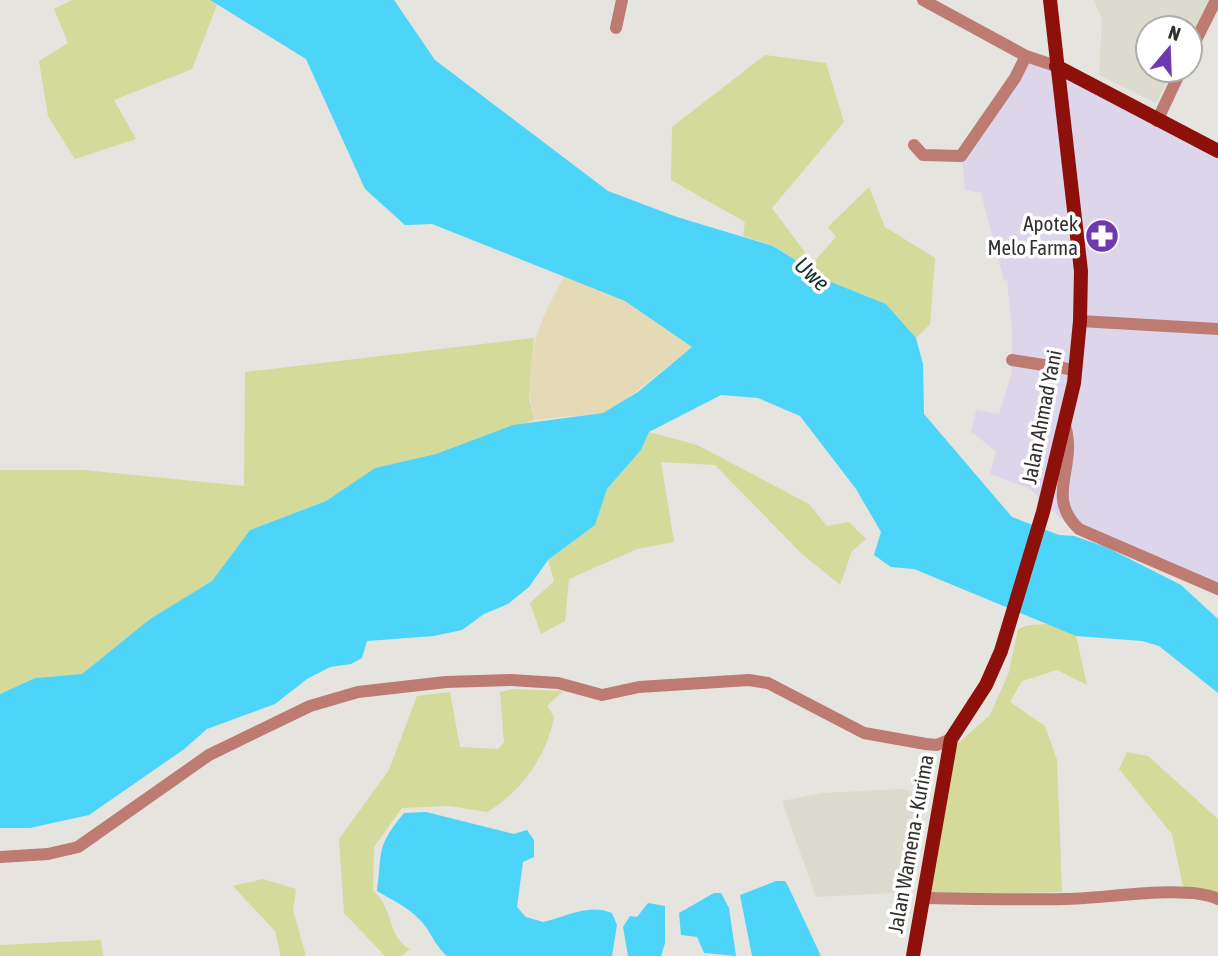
<svg xmlns="http://www.w3.org/2000/svg" width="1218" height="956" font-family="'Asap Condensed',sans-serif">
<rect width="100%" height="100%" fill="#e5e4df"/>
<!-- commercial -->
<path fill="#ddd6eb" d="M 1030,58 L 1218,157 L 1218,592 L 1068,525 L 1030,489 L 990,474 L 996,451 L 971,432 L 976,410 L 999,414 L 1012,372 L 1012,329 L 1007,280 L 1004,281 L 981,193 L 965,190 L 962,159 Z"/>
<!-- built -->
<path fill="#dddace" d="M 1094,0 L 1209,0 L 1190,38 L 1190,28 L 1148,28 L 1148,70 L 1173,70 L 1156,103 L 1099,75 L 1102,19 Z
M 901,789 L 926,794 L 910,892 L 816,897 L 782,801 L 823,793 Z"/>
<!-- green -->
<path fill="#d3da9a" d="M 72,0 L 210,0 L 217,5 L 192,69 L 114,100 L 136,139 L 75,159 L 48,116 L 39,61 L 68,43 L 54,9 Z
M 765,55 L 826,63 L 844,122 L 772,208 L 813,263 L 836,237 L 828,227 L 869,187 L 885,227 L 935,258 L 930,324 L 916,338 L 886,304 L 831,282 L 774,246 L 743,236 L 745,222 L 671,180 L 672,127 Z
M 534,338 L 529,398 L 534,420 L 436,454 L 375,468 L 326,501 L 250,530 L 212,581 L 150,619 L 82,674 L 35,678 L 0,694 L 0,470 L 84,470 L 244,486 L 245,372 Z
M 649,432 L 697,445 L 809,504 L 827,526 L 849,522 L 866,539 L 852,551 L 840,585 L 801,553 L 715,465 L 661,462 L 674,542 L 637,549 L 569,579 L 565,621 L 541,634 L 530,603 L 554,581 L 548,560 L 595,525 L 607,489 L 641,450 Z
M 1049,624 L 1076,636 L 1087,685 L 1057,670 L 1022,681 L 1010,702 L 1045,726 L 1057,760 L 1062,892 L 928,895 L 955,746 L 990,715 L 1009,672 L 1018,629 L 1029,625 Z
M 514,689 L 563,691 L 547,706 L 554,717 C 547,756 521,792 487,812 L 450,806 L 402,808 L 374,847 L 373,891 C 394,907 386,936 410,949 L 401,956 L 385,956 L 344,913 L 339,839 L 389,770 L 417,696 L 450,692 L 460,747 L 498,749 L 504,742 L 500,692 Z
M 1127,752 L 1148,756 L 1218,819 L 1218,898 L 1185,896 L 1172,834 L 1119,769 Z
M 263,879 L 296,889 L 293,910 L 306,956 L 281,956 L 275,931 L 233,886 Z
M 101,940 L 103,956 L 0,956 L 0,945 Z"/>
<!-- sand -->
<path fill="#e4dab5" d="M 565,276 L 625,301 L 692,347 L 615,408 L 603,413 L 534,420 C 522,365 536,324 565,276 Z"/>
<!-- water -->
<path fill="#4cd5f9" d="M 210,0 L 394,0 L 435,60 L 608,191 L 677,217 L 773,246 L 831,282 L 886,304 L 916,338 L 923,364 L 924,414 L 1012,517 L 1059,535 L 1074,536 L 1106,547 L 1181,585 L 1218,619 L 1218,693 L 1159,646 L 1142,641 L 1076,636 L 914,569 L 891,567 L 874,555 L 881,532 L 856,489 L 800,416 L 758,398 L 721,395 L 649,432 L 641,450 L 607,489 L 595,525 L 548,560 L 529,587 L 508,604 L 484,614 L 462,630 L 434,636 L 367,641 L 362,658 L 351,664 L 330,667 L 307,679 L 275,704 L 207,729 L 183,750 L 89,815 L 30,828 L 0,828 L 0,694 L 35,678 L 82,674 L 150,619 L 212,581 L 250,530 L 326,501 L 375,468 L 436,454 L 513,425 L 603,413 L 638,392 L 692,347 L 625,301 L 432,224 L 405,225 L 365,189 L 306,59 Z
M 426,812 L 514,834 L 527,830 L 534,840 L 534,857 L 523,862 L 517,907 L 526,917 L 543,922 C 566,917 588,903 612,913 L 617,925 L 612,956 L 447,956 C 434,945 431,931 420,920 C 408,907 392,900 377,891 C 383,849 375,849 404,813 Z
M 776,881 L 785,881 L 788,886 L 821,956 L 752,956 L 740,895 Z
M 714,893 L 721,893 L 729,908 L 736,956 L 704,953 L 697,937 L 681,935 L 679,913 Z
M 648,903 L 665,906 L 665,943 L 661,956 L 628,956 L 623,927 L 630,916 L 637,917 Z"/>
<g fill="none" stroke-linecap="round" stroke-linejoin="round">
<!-- minor -->
<path stroke="#bd7b71" stroke-width="12" d="M 923,0 L 1026,56 L 1056,66
M 616,28 L 622,0
M 1190,52 L 1216,0
M 1157,121 L 1181,70
M 914,145 L 923,155 L 961,156 L 1015,78 L 1026,56
M 1080,321 L 1218,329
M 1012,360 L 1075,370
M 1065,426 C 1078,467 1044,496 1079,529 L 1218,589
M 0,857 L 48,854 L 78,847 L 209,755 L 310,706 L 358,692 L 446,682 L 511,680 L 558,683 L 602,695 L 639,687 L 749,680 L 768,683 L 864,733 L 926,744 L 937,745 L 951,739
M 925,898 C 971,899 1017,900 1064,899 C 1103,899 1186,884 1218,899"/>
<!-- major -->
<path stroke="#8d100a" stroke-width="14" d="M 1056,66 L 1218,151
M 913,956 L 951,739 L 986,685 L 1001,651 L 1043,512 L 1074,383 L 1080,321 L 1081,271 L 1050,0"/>
</g>
<!-- icons -->
<defs>
<g id="pharmacy-disc" transform="scale(1.75)"><circle r="9.5" fill="#6f3ab0" stroke="#fff"/><path d="M-2-6h4v4h4v4h-4v4h-4v-4h-4v-4h4Z" fill="#fff"/></g>
</defs>
<g fill-rule="evenodd">
<use href="#pharmacy-disc" x="1102" y="236"/>
</g>
<g text-anchor="middle" stroke-width="7" stroke-linejoin="round" paint-order="stroke">
<!-- poi labels -->
<g font-size="21" fill="#32312f" stroke="#fff" text-anchor="end">
<text x="1078" y="231">Apotek<tspan x="1078" dy="24">Melo Farma</tspan></text>
</g>
<!-- street labels -->
<g font-size="21" fill="#32312f" stroke="#fff">
<text transform="translate(1042 417) rotate(-79)" y="7">Jalan Ahmad Yani</text>
<text transform="translate(911 844) rotate(-80)" y="7">Jalan Wamena - Kurima</text>
</g>
<!-- water labels -->
<g font-size="23" font-style="italic" fill="#182f35" stroke="#fff">
<text transform="translate(812 274) rotate(43)" y="8">Uwe</text>
</g>
</g>
<!-- north arrow -->
<g transform="translate(1169 49) rotate(19)"><circle r="33" fill="#ffffff" stroke="#adadac" stroke-width="2"/>
<path d="M0-5L12 26L0 18L-12 26Z" fill="#6f3ab0"/>
<text y="-10" font-size="19" font-weight="bold" text-anchor="middle" fill="#32312f">N</text>
</g>
</svg>
